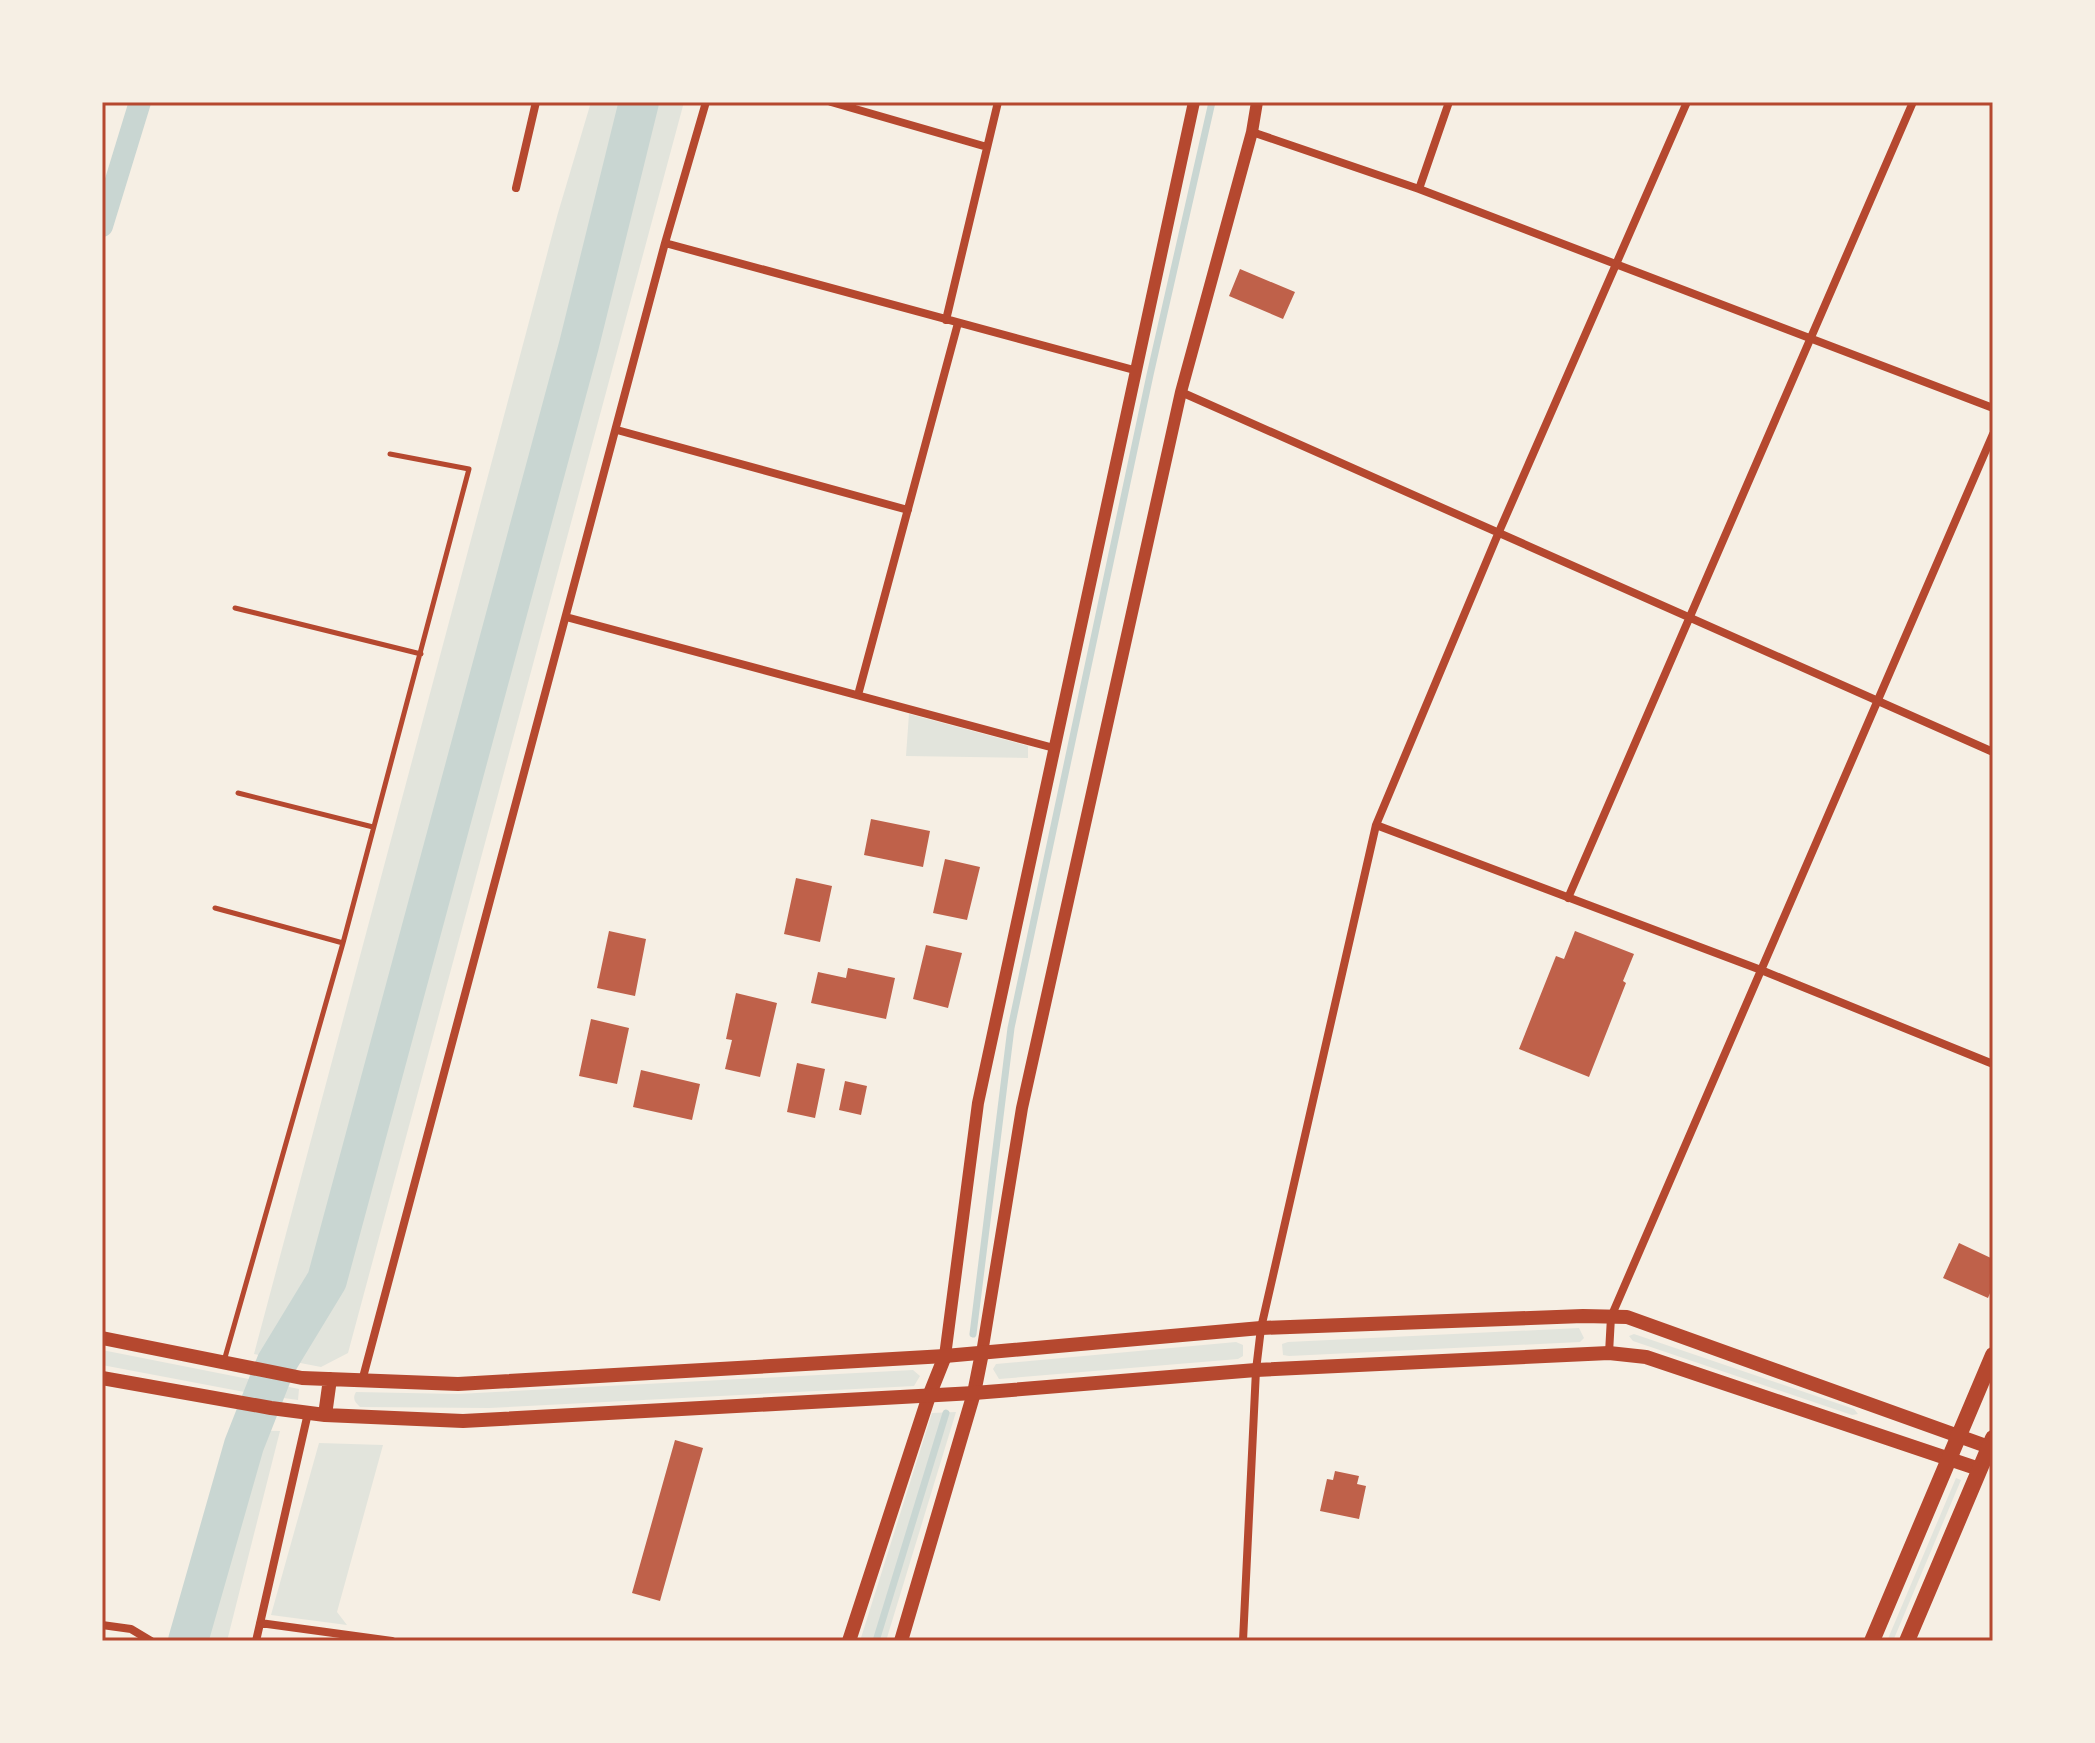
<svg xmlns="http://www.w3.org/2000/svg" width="2095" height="1743" font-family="'Work Sans',sans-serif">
<rect width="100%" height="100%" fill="#f6efe4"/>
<!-- green -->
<path fill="#e2e4dc" d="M 591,102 L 684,102 L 348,1353 L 321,1367 L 254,1354 L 558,213 Z
M 909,714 L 1028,746 L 1028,758 L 906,756 Z
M 1579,1328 L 1584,1338 L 1580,1342 L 1289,1356 L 1283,1355 L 1282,1344 L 1288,1342 Z
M 1634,1334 L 1854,1409 L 1858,1414 L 1852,1415 L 1633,1341 L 1629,1336 Z
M 1236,1342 L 1243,1345 L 1243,1356 L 1238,1359 L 999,1379 L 993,1369 L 996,1364 Z
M 102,1350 L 299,1389 L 298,1400 L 255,1394 L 102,1365 Z
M 913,1370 L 920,1376 L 914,1386 L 489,1408 L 360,1407 C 355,1402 352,1399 356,1392 L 458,1394 Z
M 956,1412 L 886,1641 L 860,1641 L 932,1413 Z
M 235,1430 L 280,1431 L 227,1641 L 169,1641 Z
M 319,1443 L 383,1445 L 337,1612 L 347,1625 L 271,1615 Z
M 1956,1478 L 1961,1480 L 1893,1641 L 1887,1641 Z"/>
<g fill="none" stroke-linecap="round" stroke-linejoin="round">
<!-- stream -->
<path stroke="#c9d6d2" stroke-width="7" d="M 973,1334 L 1011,1028 L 1150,375 L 1212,102
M 876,1641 L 946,1413"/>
<!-- canal -->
<path stroke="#c9d6d2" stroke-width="22" d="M 102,226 L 140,102"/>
<!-- river -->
<path stroke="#c9d6d2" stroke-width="40" d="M 188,1641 L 244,1445 L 276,1364 L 327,1280 L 579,345 L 639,102"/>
</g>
<!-- building -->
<path fill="#bf614a" d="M 1240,269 L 1295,292 L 1283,319 L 1229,296 Z
M 871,819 L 930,831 L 923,867 L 864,855 Z
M 945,859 L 980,867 L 967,920 L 933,913 Z
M 796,878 L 832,886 L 820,942 L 784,934 Z
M 609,931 L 646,939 L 635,996 L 597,988 Z
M 1575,931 L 1634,954 L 1623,981 L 1626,983 L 1589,1077 L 1519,1049 L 1556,956 L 1564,959 Z
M 926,945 L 962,953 L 948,1008 L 913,999 Z
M 848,968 L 895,978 L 886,1019 L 811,1003 L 818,972 L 846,978 Z
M 736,993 L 777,1003 L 760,1077 L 725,1069 L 732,1040 L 726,1039 Z
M 591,1019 L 629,1028 L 617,1084 L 579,1076 Z
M 797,1063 L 825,1069 L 815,1118 L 787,1112 Z
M 641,1070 L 700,1084 L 692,1120 L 633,1107 Z
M 845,1081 L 867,1086 L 861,1115 L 839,1110 Z
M 1959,1243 L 1993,1259 L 1993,1286 L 1988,1298 L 1943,1278 Z
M 675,1440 L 703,1448 L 660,1601 L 632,1593 Z
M 1335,1471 L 1359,1476 L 1357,1484 L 1366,1486 L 1359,1519 L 1320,1511 L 1327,1479 L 1333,1480 Z"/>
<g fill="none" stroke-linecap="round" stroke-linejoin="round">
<!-- service -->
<path stroke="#b5482f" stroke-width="5" d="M 235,608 L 421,654
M 238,793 L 373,827
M 215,908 L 343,943
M 224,1361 L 343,943 L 469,469 L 390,454"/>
<!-- minor -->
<path stroke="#b5482f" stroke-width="8" d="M 831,102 L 987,147
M 1252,132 L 1419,189 L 1993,408
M 516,188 L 536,102
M 1419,189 L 1449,102
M 665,243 L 1134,370
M 946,320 L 998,102
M 1181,392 L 1993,752
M 617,430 L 908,510
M 566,617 L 1054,748
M 858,695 L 958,323
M 1376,825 L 1761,970 L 1993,1064
M 1568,898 L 1913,102
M 1609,1353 L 1611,1317 L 1993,434
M 362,1381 L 665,243 L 706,102
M 260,1623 L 392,1641
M 102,1625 L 131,1629 L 151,1641
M 256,1641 L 308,1413
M 1243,1641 L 1256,1370 L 1261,1328 L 1376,825 L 1498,534 L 1687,102"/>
<!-- tertiary -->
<path stroke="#b5482f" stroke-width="12" d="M 982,1353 L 1022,1108 L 1181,392 L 1252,132 L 1257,102
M 945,1356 L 978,1103 L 1194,102"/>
<!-- secondary -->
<path stroke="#b5482f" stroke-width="14" d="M 849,1641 L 929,1396 L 945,1356
M 901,1641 L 974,1393 L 982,1353"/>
<!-- primary -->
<path stroke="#b5482f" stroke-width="14" d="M 102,1338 L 302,1378 L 458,1384 L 945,1356 L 1261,1328 L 1583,1316 L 1627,1317 L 1989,1447
M 102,1378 L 271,1408 L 325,1415 L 463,1421 L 974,1393 L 1256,1370 L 1609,1353 L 1646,1357 L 1979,1469
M 325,1415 L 330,1379"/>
<!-- trunk -->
<path stroke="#b5482f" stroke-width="16" d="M 1872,1641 L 1993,1355
M 1907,1641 L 1993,1438"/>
</g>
<!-- border -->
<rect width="2095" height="1743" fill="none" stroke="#f6efe4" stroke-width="208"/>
<rect x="104" y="104" width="1887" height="1535" fill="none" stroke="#b5482f" stroke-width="3"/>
</svg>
